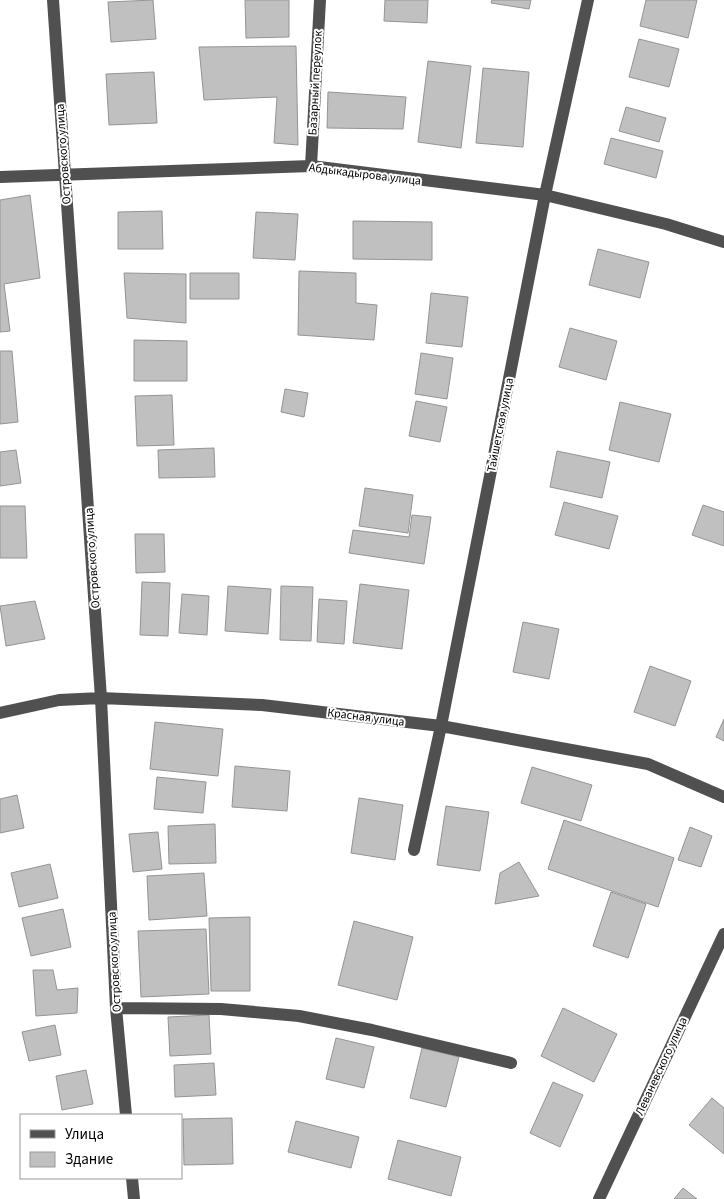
<svg xmlns="http://www.w3.org/2000/svg" width="724" height="1199" font-family="'Source Sans 3',sans-serif">
<rect width="100%" height="100%" fill="#fff"/>
<!-- building -->
<path fill="#c0c0c0" stroke="#949494" d="M 153,0 L 156,39 L 111,42 L 108,2 Z
M 245,0 L 289,0 L 289,37 L 246,38 Z
M 385,0 L 428,0 L 427,23 L 384,21 Z
M 492,0 L 531,0 L 529,9 L 491,3 Z
M 646,0 L 697,0 L 688,38 L 640,26 Z
M 639,39 L 679,49 L 669,87 L 629,77 Z
M 296,46 L 298,145 L 274,143 L 277,97 L 204,100 L 199,47 Z
M 428,61 L 471,66 L 461,148 L 418,142 Z
M 483,68 L 529,72 L 523,147 L 476,143 Z
M 154,72 L 157,123 L 109,125 L 106,74 Z
M 328,92 L 406,97 L 403,129 L 327,128 Z
M 626,107 L 666,118 L 659,142 L 619,131 Z
M 611,138 L 663,151 L 656,178 L 604,164 Z
M 30,195 L 40,278 L 4,284 L 10,331 L 0,332 L 0,200 Z
M 162,211 L 163,249 L 118,249 L 118,212 Z
M 256,212 L 298,214 L 295,260 L 253,258 Z
M 353,221 L 432,222 L 432,260 L 353,259 Z
M 598,249 L 649,262 L 640,298 L 589,285 Z
M 299,271 L 356,273 L 356,303 L 377,305 L 374,340 L 298,335 Z
M 124,273 L 186,274 L 186,323 L 127,318 Z
M 190,273 L 239,273 L 239,299 L 190,299 Z
M 431,293 L 468,297 L 462,347 L 426,343 Z
M 570,328 L 617,341 L 606,380 L 559,367 Z
M 134,340 L 187,341 L 187,381 L 134,381 Z
M 0,351 L 12,351 L 18,422 L 0,424 Z
M 421,353 L 453,358 L 447,399 L 415,394 Z
M 285,389 L 308,393 L 304,417 L 281,412 Z
M 172,395 L 174,445 L 137,446 L 135,396 Z
M 416,401 L 447,407 L 440,442 L 409,436 Z
M 620,402 L 671,414 L 659,462 L 609,450 Z
M 214,448 L 215,477 L 159,478 L 158,450 Z
M 16,450 L 21,483 L 0,486 L 0,452 Z
M 557,451 L 610,462 L 602,498 L 550,487 Z
M 365,488 L 413,495 L 408,533 L 359,526 Z
M 564,502 L 618,516 L 609,549 L 555,535 Z
M 703,505 L 724,512 L 724,546 L 692,535 Z
M 0,506 L 25,506 L 27,558 L 0,558 Z
M 412,515 L 431,517 L 424,564 L 349,553 L 353,530 L 409,537 Z
M 135,534 L 164,534 L 165,572 L 136,573 Z
M 142,582 L 170,583 L 168,636 L 140,635 Z
M 360,584 L 409,590 L 402,649 L 353,643 Z
M 228,586 L 271,589 L 268,634 L 225,631 Z
M 281,586 L 313,587 L 311,641 L 280,640 Z
M 182,594 L 209,596 L 207,635 L 179,633 Z
M 319,599 L 347,601 L 344,644 L 317,642 Z
M 35,601 L 45,639 L 6,646 L 0,606 Z
M 523,622 L 559,629 L 549,679 L 513,672 Z
M 650,666 L 691,681 L 675,726 L 634,712 Z
M 724,719 L 724,741 L 716,737 Z
M 155,722 L 223,729 L 218,776 L 150,769 Z
M 235,766 L 290,771 L 287,811 L 232,807 Z
M 532,767 L 592,785 L 581,821 L 521,803 Z
M 157,777 L 206,782 L 203,813 L 154,809 Z
M 17,795 L 24,828 L 0,833 L 0,799 Z
M 359,798 L 403,805 L 395,860 L 351,853 Z
M 446,806 L 489,812 L 480,871 L 437,865 Z
M 564,820 L 674,858 L 658,907 L 548,869 Z
M 215,824 L 216,863 L 169,864 L 168,826 Z
M 690,827 L 712,836 L 701,867 L 678,860 Z
M 158,832 L 162,869 L 133,872 L 129,834 Z
M 519,862 L 539,896 L 495,904 L 500,873 Z
M 50,864 L 58,898 L 19,907 L 11,873 Z
M 204,873 L 207,916 L 149,920 L 147,876 Z
M 611,892 L 646,904 L 628,958 L 593,946 Z
M 63,909 L 71,947 L 31,956 L 22,918 Z
M 250,917 L 250,991 L 211,991 L 209,918 Z
M 354,921 L 413,937 L 397,1000 L 338,985 Z
M 206,929 L 209,994 L 141,997 L 138,931 Z
M 33,970 L 53,970 L 57,990 L 78,988 L 77,1013 L 36,1016 Z
M 563,1008 L 617,1034 L 594,1082 L 541,1056 Z
M 209,1015 L 211,1054 L 170,1056 L 168,1017 Z
M 55,1025 L 61,1055 L 29,1061 L 22,1032 Z
M 336,1038 L 374,1047 L 364,1088 L 326,1079 Z
M 422,1048 L 459,1057 L 446,1107 L 410,1098 Z
M 214,1063 L 216,1095 L 175,1097 L 174,1065 Z
M 86,1070 L 93,1104 L 62,1110 L 56,1076 Z
M 553,1082 L 583,1095 L 560,1147 L 530,1133 Z
M 712,1098 L 724,1108 L 724,1154 L 689,1125 Z
M 232,1118 L 233,1164 L 184,1165 L 183,1119 Z
M 296,1121 L 359,1137 L 351,1168 L 288,1152 Z
M 398,1140 L 461,1157 L 451,1196 L 388,1179 Z
M 683,1188 L 697,1199 L 674,1199 Z"/>
<g fill="none" stroke-linecap="round" stroke-linejoin="round">
<!-- minor -->
<path stroke="#505050" stroke-width="12" d="M 53,0 L 101,698 L 116,1008 L 126,1115
M 311,166 L 320,0
M 0,177 L 311,166 L 545,195 L 666,224 L 724,242
M 0,713 L 59,700 L 101,698 L 262,705 L 441,726 L 648,764 L 724,797
M 414,850 L 441,726 L 545,195 L 588,0
M 116,1008 L 221,1009 L 299,1016 L 372,1030 L 511,1063
M 132,1178 L 134,1199
M 599,1199 L 724,934"/>
</g>
<g text-anchor="middle" stroke-width="4" stroke-linejoin="round" paint-order="stroke">
<!-- street labels -->
<g font-size="12" fill="#000" stroke="#fff">
<text transform="translate(315 83) rotate(-87)" y="4">Базарный переулок</text>
<text transform="translate(63 154) rotate(-94)" y="4">Островского улица</text>
<text transform="translate(365 174) rotate(7)" y="4">Абдыкадырова улица</text>
<text transform="translate(500 425) rotate(-79)" y="4">Тайшетская улица</text>
<text transform="translate(92 558) rotate(-94)" y="4">Островского улица</text>
<text transform="translate(366 717) rotate(7)" y="4">Красная улица</text>
<text transform="translate(114 962) rotate(-93)" y="4">Островского улица</text>
<text transform="translate(661 1066) rotate(-65)" y="4">Леваневского улица</text>
</g>
</g>
<!-- legend -->
<rect x="20" y="1114" width="162" height="65" fill="#ffffff" stroke="#999999"/>
<rect x="30" y="1130" width="25" height="8" fill="#505050" stroke="#999999"/>
<text x="65" y="1139" font-size="15" fill="#000000">Улица</text>
<rect x="30" y="1152" width="25" height="15" fill="#c0c0c0" stroke="#999999"/>
<text x="65" y="1164" font-size="15" fill="#000000">Здание</text>
</svg>
